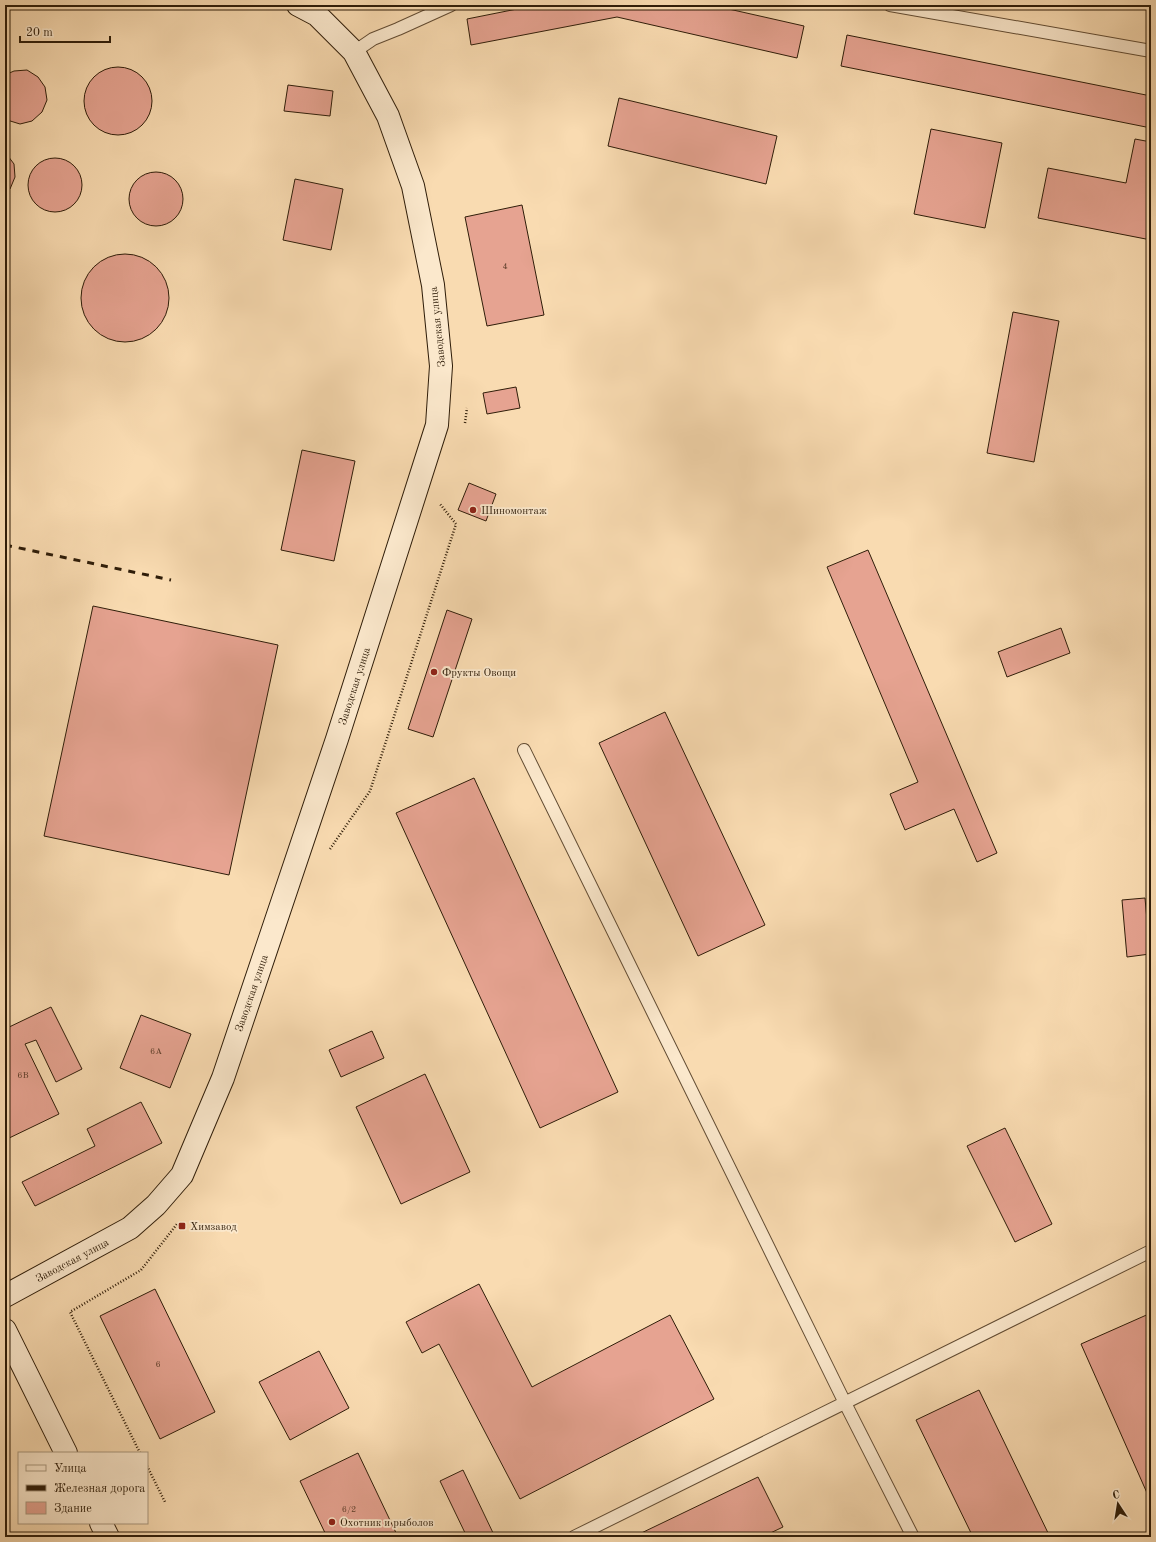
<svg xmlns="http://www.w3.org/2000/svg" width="1156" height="1542" font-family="'Old Standard TT',serif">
<rect width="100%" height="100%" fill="#f9dbb1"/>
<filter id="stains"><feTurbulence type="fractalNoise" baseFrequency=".005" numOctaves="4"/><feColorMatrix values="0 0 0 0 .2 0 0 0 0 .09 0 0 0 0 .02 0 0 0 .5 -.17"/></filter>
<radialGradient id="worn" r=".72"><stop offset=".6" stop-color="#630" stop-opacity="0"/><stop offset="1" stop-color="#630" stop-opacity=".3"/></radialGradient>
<!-- building -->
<path fill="#e6a391" stroke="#2f1d09" d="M 537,5 L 711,5 L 804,26 L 797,58 L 617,17 L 471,45 L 467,19 Z
M 847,35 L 1151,96 L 1151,128 L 841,66 Z
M84 101a34 34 0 1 1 68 0a34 34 0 1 1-68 0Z
M 27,70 L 38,77 L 45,87 L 47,100 L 42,112 L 32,121 L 20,124 L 7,120 L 5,118 L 5,75 L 14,71 Z
M 288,85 L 333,91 L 330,116 L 284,111 Z
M 619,98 L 777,136 L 766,184 L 608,146 Z
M 931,129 L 1002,143 L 985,228 L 914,214 Z
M 1135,139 L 1151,142 L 1151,240 L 1038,218 L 1048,168 L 1126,183 Z
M 5,152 L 14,164 L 15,177 L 10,189 L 5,194 Z
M28 185a27 27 0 1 1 54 0a27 27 0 1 1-54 0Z
M129 199a27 27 0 1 1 54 0a27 27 0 1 1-54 0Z
M 295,179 L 343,189 L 331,250 L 283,240 Z
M 522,205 L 544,315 L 487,326 L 465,217 Z
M81 298a44 44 0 1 1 88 0a44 44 0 1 1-88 0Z
M 1013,312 L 1059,321 L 1034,462 L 987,453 Z
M 516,387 L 520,408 L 487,414 L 483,393 Z
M 302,450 L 355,461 L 334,561 L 281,550 Z
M 469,483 L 496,494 L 486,521 L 458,510 Z
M 868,550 L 997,853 L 977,862 L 954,809 L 905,830 L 890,794 L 918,782 L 827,567 Z
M 93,606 L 278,645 L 229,875 L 44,836 Z
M 447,610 L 472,619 L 433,737 L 408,729 Z
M 1061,628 L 1070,653 L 1007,677 L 998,652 Z
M 665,712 L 765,925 L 698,956 L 599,743 Z
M 474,778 L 618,1092 L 540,1128 L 396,813 Z
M 1145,898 L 1150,954 L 1127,957 L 1122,900 Z
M 51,1007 L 82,1069 L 56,1082 L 36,1040 L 25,1044 L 59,1114 L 5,1140 L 5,1029 Z
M 141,1015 L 191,1034 L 170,1088 L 120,1068 Z
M 372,1031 L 384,1058 L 341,1077 L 329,1050 Z
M 425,1074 L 470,1172 L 401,1204 L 356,1107 Z
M 141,1102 L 162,1143 L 35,1206 L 22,1182 L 95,1146 L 87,1129 Z
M 1005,1128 L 1052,1224 L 1015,1242 L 967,1146 Z
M 479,1284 L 532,1387 L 670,1315 L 714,1399 L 520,1499 L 439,1344 L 422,1353 L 406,1322 Z
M 155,1289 L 215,1412 L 160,1439 L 100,1316 Z
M 1151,1313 L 1151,1502 L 1081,1344 Z
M 319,1351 L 349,1408 L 290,1440 L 259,1382 Z
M 979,1390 L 1050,1537 L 973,1537 L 916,1420 Z
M 358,1453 L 398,1537 L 327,1537 L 300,1481 Z
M 463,1470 L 495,1537 L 467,1537 L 440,1481 Z
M 758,1477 L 783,1527 L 762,1537 L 633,1537 Z"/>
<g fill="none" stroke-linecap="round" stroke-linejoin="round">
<!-- service casing -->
<g stroke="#624c33" stroke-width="14">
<path id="service" d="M 890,5 L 1151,51
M 354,52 L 373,39 L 398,29 L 451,5
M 524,750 L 845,1403 L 913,1537
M 574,1537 L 1151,1251"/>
</g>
<!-- secondary casing -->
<g stroke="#2f1d09" stroke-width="24">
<path id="secondary" d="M 5,1296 L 130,1228 L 156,1205 L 182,1175 L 223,1078 L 337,739 L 437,425 L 441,366 L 433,285 L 413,186 L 388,116 L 354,52 L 317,15 L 298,5
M 5,1330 L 66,1453
M 101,1523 L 108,1537"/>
</g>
<!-- path -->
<path stroke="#2f1d09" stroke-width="2.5" stroke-dasharray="1 2" stroke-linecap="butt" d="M 465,423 L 467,408
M 330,849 L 370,791 L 456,524 L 440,504
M 140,1453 L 70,1312 L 141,1270 L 177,1224
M 147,1466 L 165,1502"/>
<!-- service -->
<use href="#service" stroke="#fbe8cc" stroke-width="12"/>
<!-- secondary -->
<use href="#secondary" stroke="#fbe8cc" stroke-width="22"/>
<!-- rail -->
<path stroke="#2f1d09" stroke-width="3" stroke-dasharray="7 7" stroke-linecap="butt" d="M 5,545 L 171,580"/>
</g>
<!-- markers -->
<g fill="#8f2418" stroke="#fbe8cc" stroke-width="1.5">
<circle cx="473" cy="510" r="4"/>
<circle cx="434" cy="672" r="4"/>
<rect x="178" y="1222" width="8" height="8" rx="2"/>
<circle cx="332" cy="1522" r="4"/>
</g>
<g text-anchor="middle" stroke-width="3.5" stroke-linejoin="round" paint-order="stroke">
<!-- number labels -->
<g font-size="9" fill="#5d3e2b">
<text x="505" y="269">4</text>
<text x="156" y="1054">6А</text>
<text x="23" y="1078">6В</text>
<text x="158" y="1367">6</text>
<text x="349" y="1512">6/2</text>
</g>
<!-- street labels -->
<g font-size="11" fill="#2f1d09" stroke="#fbe8cc">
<text transform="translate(437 327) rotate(-96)" y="4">Заводская улица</text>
<text transform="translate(354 686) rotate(-72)" y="4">Заводская улица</text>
<text transform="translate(251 993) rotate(-71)" y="4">Заводская улица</text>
<text transform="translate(72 1260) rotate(-28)" y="4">Заводская улица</text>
</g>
<!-- poi labels -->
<g font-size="11" fill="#2f1d09" stroke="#fbe8cc" text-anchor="start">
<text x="481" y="514">Шиномонтаж</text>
<text x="442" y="676">Фрукты Овощи</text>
<text x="190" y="1230">Химзавод</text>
<text x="340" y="1526">Охотник и рыболов</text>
</g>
</g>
<!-- margin -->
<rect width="1156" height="1542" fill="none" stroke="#f9dbb1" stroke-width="20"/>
<rect x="6" y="6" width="1144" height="1530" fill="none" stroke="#2f1d09" stroke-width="2"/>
<rect x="10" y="10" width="1136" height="1522" fill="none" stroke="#2f1d09"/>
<!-- legend -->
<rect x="18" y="1452" width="130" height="72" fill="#fbe8cc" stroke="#a9977e"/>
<rect x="26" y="1465" width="20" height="6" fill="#fbe8cc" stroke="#a9977e"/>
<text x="54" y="1472" font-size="12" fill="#2f1d09">Улица</text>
<rect x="26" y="1485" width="20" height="6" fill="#2f1d09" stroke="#a9977e"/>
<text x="54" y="1492" font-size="12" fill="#2f1d09">Железная дорога</text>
<rect x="26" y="1502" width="20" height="12" fill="#e6a391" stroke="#a9977e"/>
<text x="54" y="1512" font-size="12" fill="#2f1d09">Здание</text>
<!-- north arrow -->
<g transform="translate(1118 1504) rotate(348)" stroke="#fbe8cc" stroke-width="3" paint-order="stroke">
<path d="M0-3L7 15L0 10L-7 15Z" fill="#2f1d09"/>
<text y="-6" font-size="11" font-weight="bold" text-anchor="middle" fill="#2f1d09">С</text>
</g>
<!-- scale -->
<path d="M20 36v6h90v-6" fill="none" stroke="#2f1d09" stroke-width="2"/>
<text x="26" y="36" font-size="12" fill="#2f1d09" stroke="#fbe8cc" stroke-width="3" paint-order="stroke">20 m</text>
<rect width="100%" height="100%" filter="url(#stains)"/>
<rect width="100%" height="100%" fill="url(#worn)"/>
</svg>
